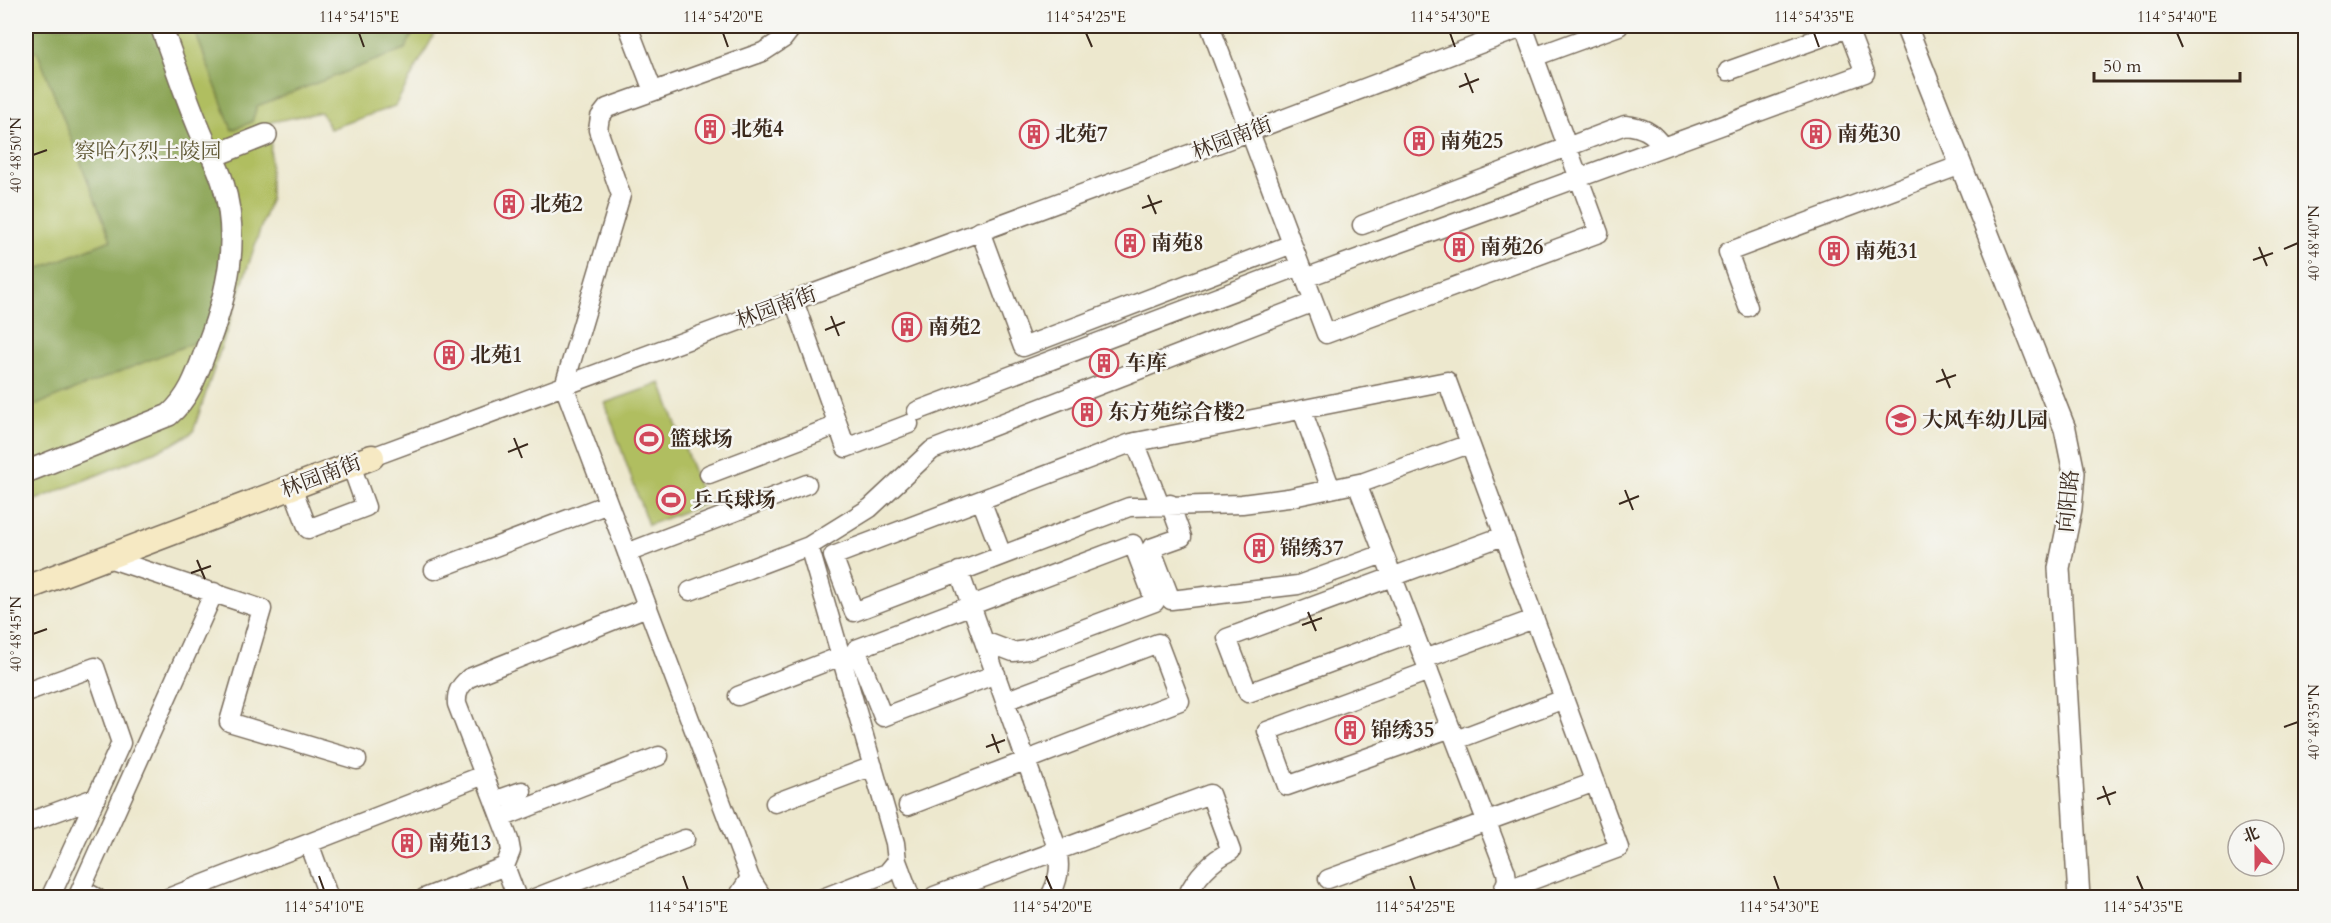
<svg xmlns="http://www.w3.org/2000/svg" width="2331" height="923" font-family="Cardo,'Noto Serif SC',serif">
<rect width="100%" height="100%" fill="#f6f6f2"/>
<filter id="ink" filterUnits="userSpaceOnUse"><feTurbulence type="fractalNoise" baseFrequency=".0167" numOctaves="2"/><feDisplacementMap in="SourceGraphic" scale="12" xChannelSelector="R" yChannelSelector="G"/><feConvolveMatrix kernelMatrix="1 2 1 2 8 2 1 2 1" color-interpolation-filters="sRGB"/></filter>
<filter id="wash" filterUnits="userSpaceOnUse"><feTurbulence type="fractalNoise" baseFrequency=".008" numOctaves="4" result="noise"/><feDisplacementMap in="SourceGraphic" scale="24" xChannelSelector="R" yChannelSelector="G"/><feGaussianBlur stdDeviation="1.35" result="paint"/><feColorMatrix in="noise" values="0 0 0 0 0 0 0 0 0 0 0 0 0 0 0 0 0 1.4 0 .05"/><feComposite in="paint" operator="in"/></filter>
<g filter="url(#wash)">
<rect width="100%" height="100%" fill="#ede8ce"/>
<!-- green -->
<path fill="#b0be60" stroke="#76743f" stroke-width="1.5" d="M 26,26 L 439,26 L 395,106 L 330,129 L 321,112 L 271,122 L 270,200 L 193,432 L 171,445 L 26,504 Z
M 661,383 L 705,504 L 648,525 L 605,403 Z"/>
<!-- forest -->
<path fill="#8ca556" stroke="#64683a" stroke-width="1.5" d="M 26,26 L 153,26 L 212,173 L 226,222 L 219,293 L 203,339 L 26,409 L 26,270 L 28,273 L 111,240 L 37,51 L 26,55 Z
M 193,26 L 417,26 L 405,49 L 257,106 L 252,122 L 232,130 Z"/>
</g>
<g filter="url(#ink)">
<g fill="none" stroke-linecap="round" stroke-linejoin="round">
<!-- minor casing -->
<g stroke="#796c5c" stroke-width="21">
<path id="minor" d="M 628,26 L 653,91
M 1210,26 L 1326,334 L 1599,233 L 1523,26
M 1534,57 L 1619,26
M 1728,71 L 1848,28
M 1362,225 L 1625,125 C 1642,127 1652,131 1662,146
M 980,231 L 1023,347 L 1292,244
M 1305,278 L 1865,73 L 1847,26
M 1748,307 L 1728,252 L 1961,165
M 1302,410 L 1331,489
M 917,411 L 1300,266
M 838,425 L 846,448 L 909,424
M 1135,442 L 1160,505
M 1469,444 L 1364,482 L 1288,498 L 1242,504 L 1129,507 L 854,612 L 833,556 L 1131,443 L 1447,381 L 1619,848 L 1503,891
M 372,457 L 1249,132 L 1527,26
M 709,474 L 838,425 L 794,301
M 1357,484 L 1506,872 L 1507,880 L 1500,898
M 292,487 L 308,529 L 366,507 L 351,465
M 981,500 L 1002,555
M 1170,504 L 1182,537 L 1151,548 L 1171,600 L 1298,585 L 1383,554
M 627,553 L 807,484
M 105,557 L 262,609 L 229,722 L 357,760
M 434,570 L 608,504
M 959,571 L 1057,848 C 1061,867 1059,881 1049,898
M 690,591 L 809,546
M 1414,632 L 1248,693 L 1227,638 L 1503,536
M 984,641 L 1013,652 L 1027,650 L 1155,602 L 1133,544 L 856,649 L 883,717 L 996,674
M 1424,659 L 1534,619
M 1429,671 L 1267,731 L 1287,786 L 1451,728
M 26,692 L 95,667 L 121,743 L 50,898
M 738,696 L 841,656
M 1456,740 L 1564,699
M 494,801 L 522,791
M 775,803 L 873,766
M 908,806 L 1180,701 L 1158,643 L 1005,701
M 501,818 L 659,756
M 26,823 L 97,797
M 309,843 L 329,898
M 897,861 L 911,898
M 750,878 L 763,898
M 1328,879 L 1595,782
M 81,889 L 97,898
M 934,896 L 1210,794 L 1231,851 C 1210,861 1196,877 1186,898
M 77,898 L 214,592
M 168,898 L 484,775
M 424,898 L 505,866
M 517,898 L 505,866 L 511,851 L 509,840 L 457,704 C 456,692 460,686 469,678 L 647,607
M 535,898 L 685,839
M 737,898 L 750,878 L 564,386 L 621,195 L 598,130 L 600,117 L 607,108 L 763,52 L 783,39 L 793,26
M 823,898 L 887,873 L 897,861 L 895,843 L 809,546 L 870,508 L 932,450 L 1314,302"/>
</g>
<!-- tertiary casing -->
<g stroke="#796c5c" stroke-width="24">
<path id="tertiary" d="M 1906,26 L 2065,429 L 2074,473 L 2071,509 L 2059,568 L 2079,898
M 213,156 L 266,135
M 26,472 L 169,415 C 191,396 198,371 208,344 C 228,291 240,240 223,183 C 218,165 208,150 201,133 C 186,98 174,61 161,26"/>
</g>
<!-- secondary casing -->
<g stroke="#796c5c" stroke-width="27">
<path id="secondary" d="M 26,588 L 372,457"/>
</g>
<!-- minor -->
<use href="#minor" stroke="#fff" stroke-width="18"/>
<!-- tertiary -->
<use href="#tertiary" stroke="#fff" stroke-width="21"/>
<!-- secondary -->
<use href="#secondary" stroke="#f6e9c3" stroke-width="24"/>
</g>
</g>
<!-- ticks -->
<path fill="none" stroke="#3b2a1e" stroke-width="2" d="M 359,33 L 364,47M 723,33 L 728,47M 1086,33 L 1092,47M 1450,33 L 1455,47M 1814,33 L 1819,47M 2177,33 L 2183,47M 1465,73 L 1473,93M 1459,87 L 1479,79M 33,155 L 47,150M 1148,195 L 1156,214M 1142,208 L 1162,201M 2259,247 L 2267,266M 2284,249 L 2298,243M 2253,260 L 2273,253M 831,316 L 839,336M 825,330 L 845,322M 1942,369 L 1950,388M 1936,382 L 1956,375M 514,438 L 522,458M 508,452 L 528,444M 1625,490 L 1633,510M 1619,504 L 1639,496M 197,560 L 205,579M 191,573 L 211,566M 1308,612 L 1316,631M 1302,625 L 1322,618M 33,634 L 47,629M 2284,727 L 2298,722M 992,734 L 999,753M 986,747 L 1005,740M 2103,786 L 2110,805M 2097,799 L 2116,792M 319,876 L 324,890M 683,876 L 688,890M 1046,876 L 1052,890M 1410,876 L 1415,890M 1774,876 L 1779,890M 2137,876 L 2143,890"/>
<!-- icons -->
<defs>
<g id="building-ring" transform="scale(1.5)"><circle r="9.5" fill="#f6f6f2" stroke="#d1495b" stroke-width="1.5"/><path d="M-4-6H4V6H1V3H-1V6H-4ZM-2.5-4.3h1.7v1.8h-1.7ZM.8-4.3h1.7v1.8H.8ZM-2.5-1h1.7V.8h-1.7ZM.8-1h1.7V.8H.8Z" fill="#d1495b"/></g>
<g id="school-ring" transform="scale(1.5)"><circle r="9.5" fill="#f6f6f2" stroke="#d1495b" stroke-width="1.5"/><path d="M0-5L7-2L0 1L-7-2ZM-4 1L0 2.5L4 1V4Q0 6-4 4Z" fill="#d1495b"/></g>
<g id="stadium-ring" transform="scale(1.5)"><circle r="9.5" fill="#f6f6f2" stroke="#d1495b" stroke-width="1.5"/><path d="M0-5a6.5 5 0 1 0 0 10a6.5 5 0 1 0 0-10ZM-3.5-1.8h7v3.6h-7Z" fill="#d1495b"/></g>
</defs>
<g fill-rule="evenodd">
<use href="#building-ring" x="710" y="129"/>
<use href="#building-ring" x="1034" y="134"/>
<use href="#building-ring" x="1816" y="134"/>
<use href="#building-ring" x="1419" y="141"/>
<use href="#building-ring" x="509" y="204"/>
<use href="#building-ring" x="1130" y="243"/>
<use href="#building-ring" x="1459" y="247"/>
<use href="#building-ring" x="1834" y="251"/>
<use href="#building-ring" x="907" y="327"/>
<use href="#building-ring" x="449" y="355"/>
<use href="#building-ring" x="1104" y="363"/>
<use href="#building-ring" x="1087" y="412"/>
<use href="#school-ring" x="1901" y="420"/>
<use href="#stadium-ring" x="649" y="439"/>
<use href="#stadium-ring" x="671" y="500"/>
<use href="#building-ring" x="1259" y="548"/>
<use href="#building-ring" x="1350" y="730"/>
<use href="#building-ring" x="407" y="843"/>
</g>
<g text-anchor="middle" stroke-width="5" stroke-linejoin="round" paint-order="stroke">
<!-- poi labels -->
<g font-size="21" font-weight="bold" fill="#3b2a1e" stroke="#f6f6f2" text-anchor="start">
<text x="731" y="136">北苑4</text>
<text x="1055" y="141">北苑7</text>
<text x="1837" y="141">南苑30</text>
<text x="1440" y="148">南苑25</text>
<text x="530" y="211">北苑2</text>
<text x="1151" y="250">南苑8</text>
<text x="1480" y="254">南苑26</text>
<text x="1855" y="258">南苑31</text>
<text x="928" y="334">南苑2</text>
<text x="470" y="362">北苑1</text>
<text x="1125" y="370">车库</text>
<text x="1108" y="419">东方苑综合楼2</text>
<text x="1922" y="427">大风车幼儿园</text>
<text x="670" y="446">篮球场</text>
<text x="692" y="507">乒乓球场</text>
<text x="1280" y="555">锦绣37</text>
<text x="1371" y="737">锦绣35</text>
<text x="428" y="850">南苑13</text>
</g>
<!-- street labels -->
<g font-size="21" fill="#3b2a1e" stroke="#f6f6f2">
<text transform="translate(1232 138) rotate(-21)" y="7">林园南街</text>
<text transform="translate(776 307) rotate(-20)" y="7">林园南街</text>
<text transform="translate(321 476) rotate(-21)" y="7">林园南街</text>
<text transform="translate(2068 501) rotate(-85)" y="7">向阳路</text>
</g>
<!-- park labels -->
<g font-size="21" fill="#5e5632" stroke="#f6f6f2">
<text x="148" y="158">察哈尔烈士陵园</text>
</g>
</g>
<!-- margin -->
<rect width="2331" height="923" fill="none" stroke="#f6f6f2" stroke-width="66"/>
<!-- north arrow -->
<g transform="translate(2256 848) rotate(339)"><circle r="28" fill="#f6f6f2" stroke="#aba49d" stroke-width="1.5"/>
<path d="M0-4.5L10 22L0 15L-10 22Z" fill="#d1495b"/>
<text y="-9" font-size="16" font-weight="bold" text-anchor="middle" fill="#3b2a1e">北</text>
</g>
<!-- scale -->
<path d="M2094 72v9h146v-9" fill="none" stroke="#3b2a1e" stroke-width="3"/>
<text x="2103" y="72" font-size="18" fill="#3b2a1e" stroke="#f6f6f2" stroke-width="4.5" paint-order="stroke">50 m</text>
<rect x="33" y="33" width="2265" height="857" fill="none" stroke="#3b2a1e" stroke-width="2"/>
<g font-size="15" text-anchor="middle" fill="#3b2a1e">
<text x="359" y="22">114°54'15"E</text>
<text x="723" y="22">114°54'20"E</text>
<text x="1086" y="22">114°54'25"E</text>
<text x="1450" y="22">114°54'30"E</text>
<text x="1814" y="22">114°54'35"E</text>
<text x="2177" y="22">114°54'40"E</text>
<text transform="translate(16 155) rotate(-90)" y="5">40°48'50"N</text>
<text transform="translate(2314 243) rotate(-90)" y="5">40°48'40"N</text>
<text transform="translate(16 634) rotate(-90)" y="5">40°48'45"N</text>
<text transform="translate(2314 722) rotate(-90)" y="5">40°48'35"N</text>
<text x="324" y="912">114°54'10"E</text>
<text x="688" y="912">114°54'15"E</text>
<text x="1052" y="912">114°54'20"E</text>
<text x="1415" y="912">114°54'25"E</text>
<text x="1779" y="912">114°54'30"E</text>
<text x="2143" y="912">114°54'35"E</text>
</g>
</svg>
